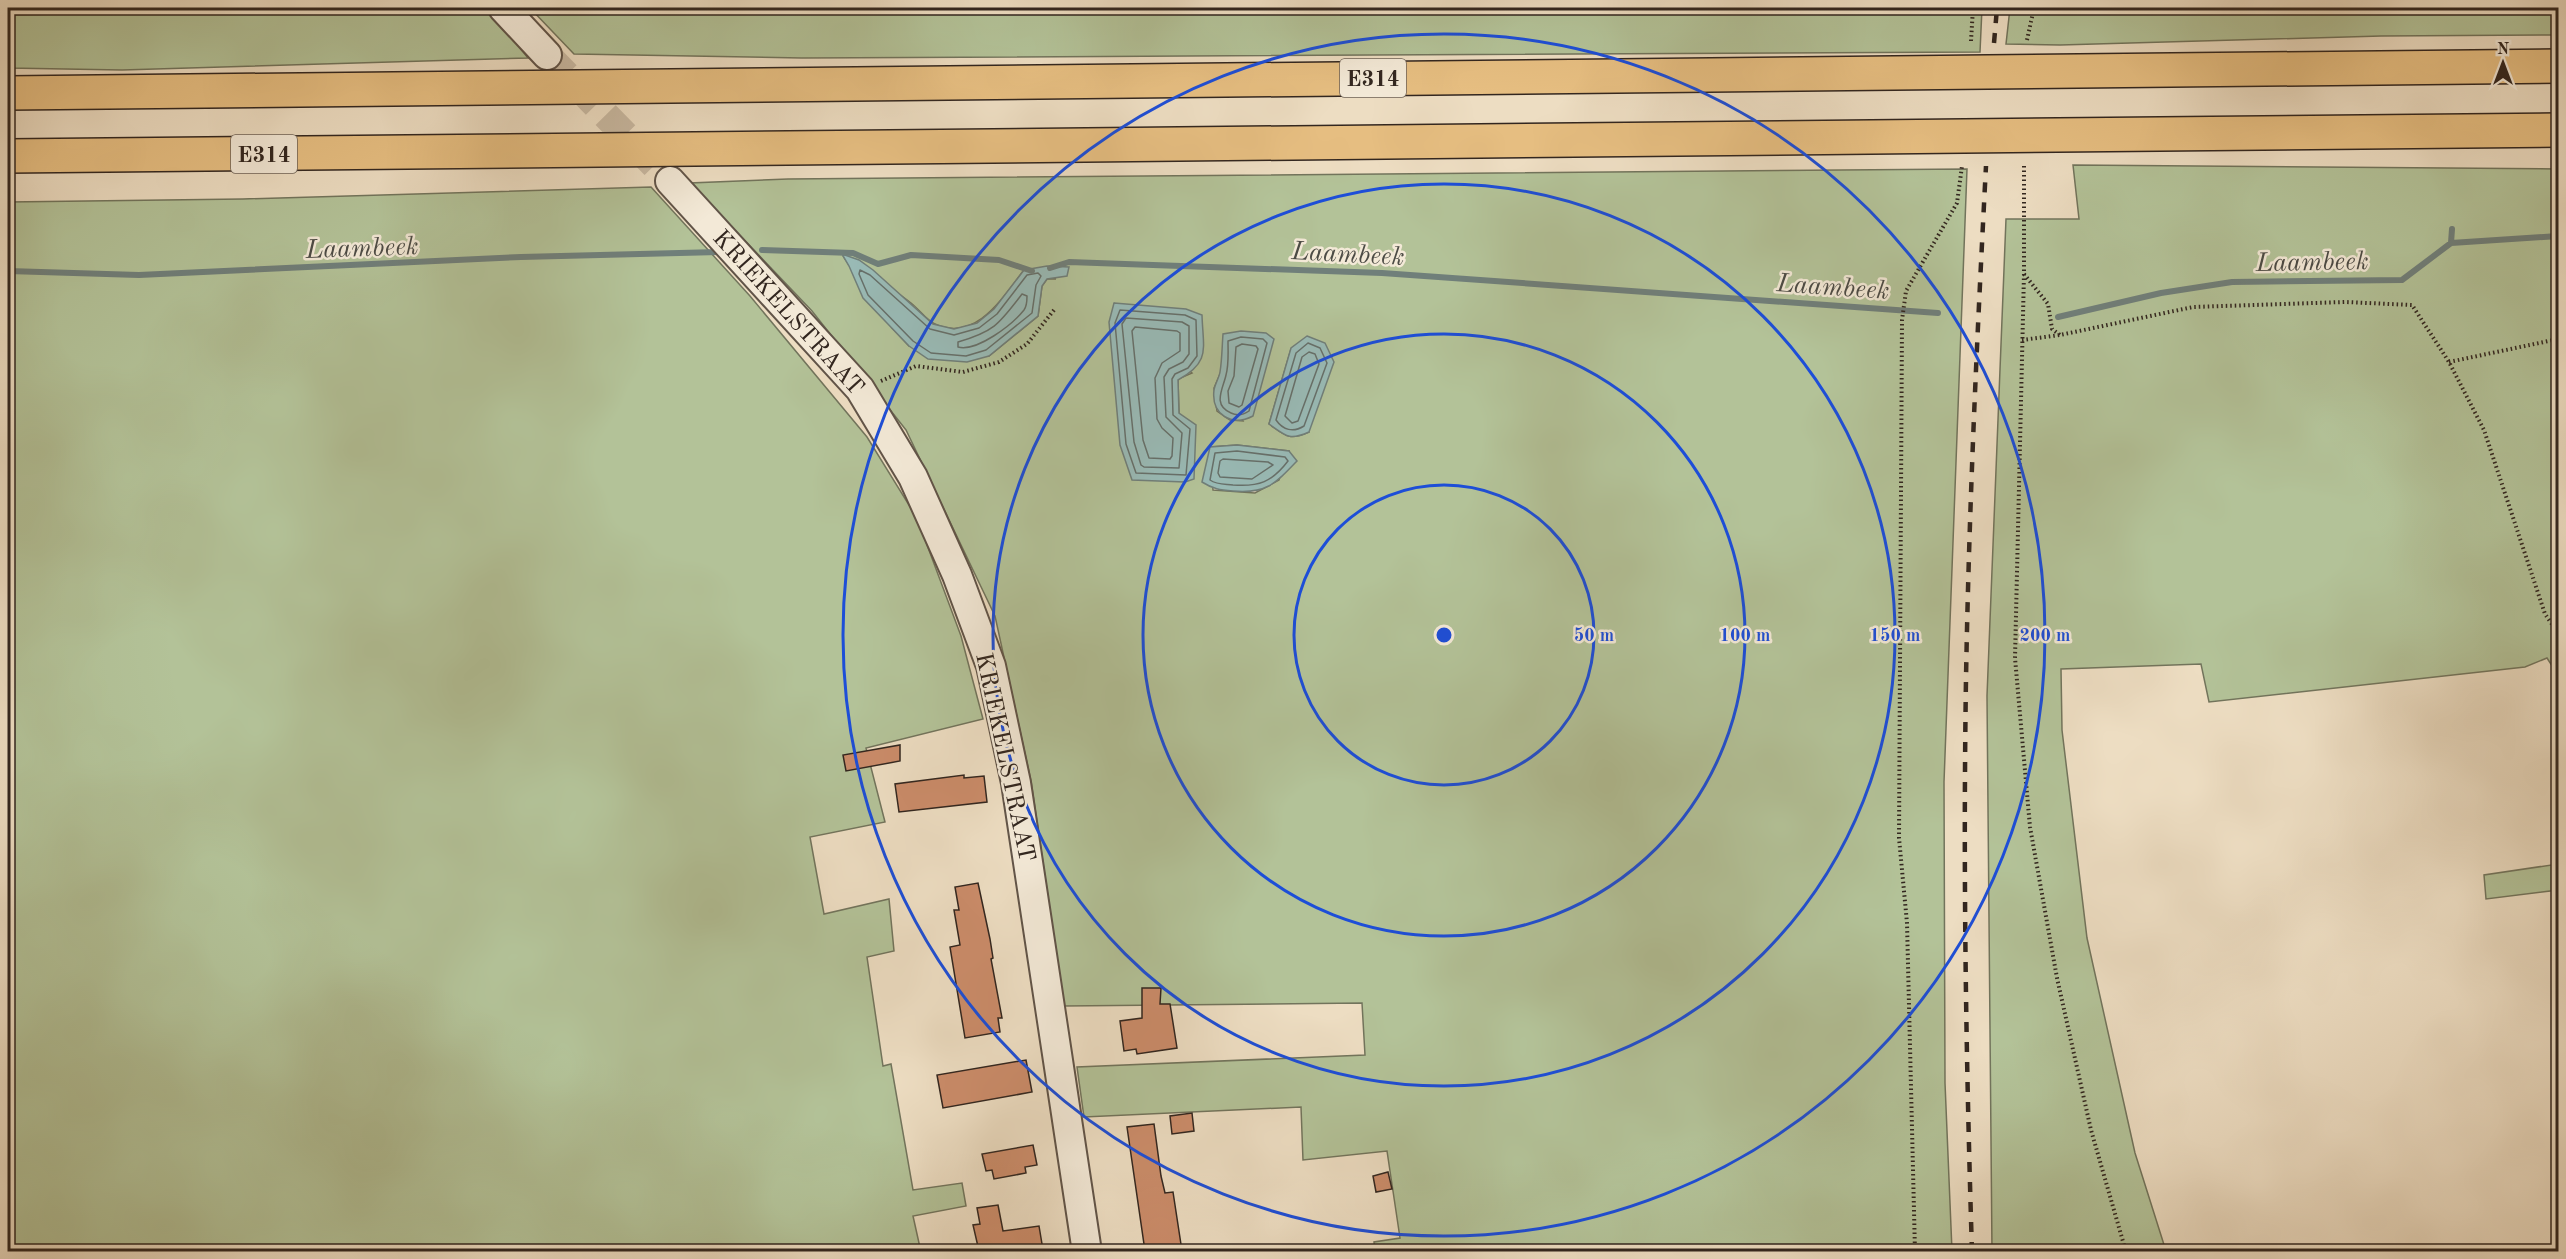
<svg xmlns="http://www.w3.org/2000/svg" width="2566" height="1259" font-family="'Old Standard TT',serif">
<rect width="100%" height="100%" fill="#edddc2"/>
<filter id="stains"><feTurbulence type="fractalNoise" baseFrequency=".00333" numOctaves="4"/><feColorMatrix values="0 0 0 0 .2 0 0 0 0 .09 0 0 0 0 .02 0 0 0 .5 -.17"/></filter>
<radialGradient id="worn" r=".72"><stop offset=".6" stop-color="#630" stop-opacity="0"/><stop offset="1" stop-color="#630" stop-opacity=".3"/></radialGradient>
<!-- green -->
<path fill="#b3c298" stroke="#72745c" stroke-width="1.5" fill-rule="evenodd" d="M 421,8 L 488,8 L 528,58 L 122,70 L 8,68 L 8,15 Z
M 530,8 L 1982,8 L 1980,52 L 802,58 L 574,54 Z
M 2010,8 L 2558,8 L 2558,35 L 2381,36 L 2060,45 L 2006,44 Z
M 2073,165 L 2558,169 L 2558,675 L 2547,658 L 2525,667 L 2209,702 L 2201,664 L 2061,669 L 2062,730 L 2087,938 L 2135,1153 L 2166,1251 L 1992,1251 L 1987,696 L 2006,219 L 2079,219 Z
M 1967,169 L 1944,782 L 1945,1083 L 1952,1251 L 1375,1251 L 1374,1242 L 1400,1238 L 1387,1151 L 1303,1160 L 1301,1107 L 1084,1117 L 1077,1067 L 1365,1055 L 1362,1003 L 1064,1006 L 1031,781 L 995,616 L 906,430 L 812,311 L 690,183 L 788,179 ZM 843,256 C 865,271 889,286 911,303 C 919,309 926,320 935,324 C 976,343 1003,297 1024,270 L 1056,279 L 1047,279 L 1042,286 L 1038,316 L 989,356 L 909,346 L 892,328 ZM 1114,303 L 1192,373 L 1178,379 L 1179,413 ZM 1291,349 L 1309,432 C 1289,441 1286,436 1269,424 ZM 1220,374 L 1243,421 L 1230,420 L 1217,411 L 1214,388 ZM 1237,445 L 1289,451 L 1279,480 L 1255,493 L 1213,490 L 1210,447 Z
M 651,187 L 750,296 L 867,437 L 917,518 L 961,636 L 983,719 L 866,748 L 885,822 L 810,837 L 824,914 L 889,899 L 894,951 L 867,957 L 883,1066 L 891,1064 L 913,1190 L 962,1183 L 966,1206 L 913,1216 L 921,1252 L 8,1251 L 8,202 L 243,199 Z
M 2558,864 L 2558,890 L 2486,899 L 2484,875 Z"/>
<!-- water -->
<path fill="#99bbb7" stroke="#707f7a" stroke-width="1.5" d="M 842,254 L 859,260 L 873,270 L 933,324 L 954,329 L 977,323 L 994,309 L 1024,270 L 1047,266 L 1069,267 L 1067,276 L 1047,279 L 1042,286 L 1038,316 L 989,356 L 967,362 L 928,359 L 909,346 L 863,298 L 849,266 Z
M 1114,303 L 1186,309 L 1202,315 C 1203,349 1211,362 1178,380 L 1179,413 L 1196,425 L 1194,479 L 1185,482 L 1132,480 L 1120,445 L 1109,322 Z
M 1241,331 L 1266,333 L 1274,339 L 1253,416 C 1232,427 1211,415 1214,390 C 1215,384 1219,378 1220,372 C 1222,360 1222,347 1223,334 Z
M 1307,336 L 1325,343 L 1334,362 L 1309,432 C 1289,441 1286,436 1269,424 L 1291,348 Z
M 1237,445 L 1289,451 L 1297,461 C 1275,484 1266,494 1233,491 C 1220,490 1213,489 1202,482 L 1210,447 Z"/>
<g fill="none" stroke-linecap="round" stroke-linejoin="round">
<!-- shore -->
<path stroke="#66706b" stroke-width="1.5" d="M 860,270 L 870,275 L 930,329 L 954,335 L 979,328 L 997,314 L 1027,275 L 1038,273 L 1041,276 L 1036,285 L 1032,313 L 986,350 L 966,356 L 931,353 L 913,341 L 868,295 L 859,274 Z
M 1022,294 L 1027,296 C 1027,301 1027,306 1024,310 C 1012,325 977,352 958,347 L 958,342 C 995,331 999,324 1022,294 Z
M 1120,310 L 1185,315 L 1196,320 L 1197,356 L 1188,368 L 1175,374 L 1172,379 L 1173,415 L 1190,429 L 1186,475 L 1136,473 L 1126,444 L 1115,323 Z
M 1126,318 L 1182,322 L 1189,326 L 1189,354 L 1183,362 L 1169,369 L 1164,377 L 1166,417 L 1182,433 L 1179,468 L 1144,467 L 1141,465 L 1134,442 L 1122,324 Z
M 1135,327 L 1177,331 L 1180,333 L 1180,351 L 1162,363 L 1155,378 L 1157,419 L 1162,428 L 1173,438 L 1172,456 L 1170,459 L 1149,458 L 1143,440 L 1132,331 Z
M 1241,337 L 1263,339 L 1267,343 L 1249,411 C 1243,415 1237,416 1231,413 C 1212,405 1223,389 1226,375 C 1229,364 1228,352 1228,341 Z
M 1308,343 L 1320,348 L 1327,363 L 1304,426 C 1293,433 1283,430 1276,420 L 1296,353 Z
M 1242,344 L 1256,346 L 1258,349 L 1242,405 L 1239,407 L 1229,403 L 1228,391 L 1234,376 L 1236,347 Z
M 1309,352 L 1315,354 L 1319,364 L 1298,421 L 1292,423 L 1285,416 L 1302,357 Z
M 1237,451 L 1285,457 L 1288,461 C 1272,482 1259,487 1233,485 C 1225,484 1217,485 1210,480 L 1215,453 Z
M 1223,459 L 1268,462 L 1273,465 L 1252,479 L 1220,477 L 1218,473 L 1220,461 Z"/>
<!-- stream -->
<path stroke="#707f7a" stroke-width="6" d="M 2451,243 L 2452,229
M 762,250 L 853,253 L 878,264 L 911,255 L 999,260 L 1032,271
M 1050,268 L 1069,262 L 1382,273 L 1938,313
M 8,271 L 139,275 L 521,257 L 719,252
M 2058,317 L 2161,293 L 2232,282 L 2402,280 L 2451,243 L 2558,236"/>
</g>
<!-- building -->
<path fill="#cb8c6a" stroke="#32261f" stroke-width="1.5" d="M 900,745 L 900,761 L 846,771 L 843,755 Z
M 964,775 L 964,778 L 984,776 L 987,802 L 899,812 L 895,784 Z
M 978,883 L 990,939 L 993,958 L 991,959 L 1002,1018 L 998,1018 L 1000,1032 L 965,1038 L 950,947 L 960,945 L 954,910 L 959,910 L 955,887 Z
M 1142,988 L 1161,988 L 1160,1004 L 1170,1004 L 1177,1048 L 1137,1054 L 1136,1049 L 1124,1051 L 1120,1021 L 1142,1018 Z
M 1026,1060 L 1032,1092 L 943,1108 L 937,1075 Z
M 1192,1113 L 1194,1131 L 1172,1134 L 1170,1116 Z
M 1154,1124 L 1161,1176 L 1165,1193 L 1173,1192 L 1182,1251 L 1145,1251 L 1127,1127 Z
M 1033,1145 L 1037,1165 L 1025,1167 L 1026,1173 L 994,1179 L 992,1170 L 986,1171 L 982,1154 Z
M 1388,1172 L 1392,1189 L 1376,1192 L 1373,1176 Z
M 998,1205 L 1003,1231 L 1039,1226 L 1043,1250 L 979,1251 L 973,1225 L 980,1224 L 977,1208 Z"/>
<g fill="none" stroke-linecap="round" stroke-linejoin="round">
<!-- tertiary-tunnel -->
<path stroke="#c8b8a1" stroke-width="28" stroke-dasharray="28 14" stroke-linecap="butt" d="M 547,55 L 670,181"/>
<!-- tertiary casing -->
<g stroke="#615448" stroke-width="32">
<path id="tertiary" d="M 503,8 L 547,55
M 670,181 L 860,389 L 913,477 L 957,575 L 991,666 L 1016,783 L 1087,1252"/>
</g>
<!-- motorway casing -->
<g stroke="#32261f" stroke-width="36">
<path id="motorway" d="M 8,93 L 2558,66
M 8,156 L 2558,130"/>
</g>
<!-- path -->
<path stroke="#32261f" stroke-width="4" stroke-dasharray="1.5 3" stroke-linecap="butt" d="M 2027,40 L 2034,8
M 1971,41 L 1973,8
M 2024,166 L 2024,273 L 2015,658 L 2030,827 L 2057,978 L 2091,1130 L 2126,1252
M 2024,274 L 2048,304 L 2052,329 L 2060,335
M 2022,340 L 2060,335 L 2193,307 L 2345,302 L 2412,305 L 2449,362 L 2484,430 L 2545,614 L 2558,633
M 2449,362 L 2558,339
M 881,381 L 916,366 L 963,372 L 999,362 L 1027,344 L 1054,310
M 1915,1252 L 1907,923 L 1899,838 L 1902,320 L 1906,291 L 1957,203 L 1962,166"/>
<!-- tertiary -->
<use href="#tertiary" stroke="#f3e9d7" stroke-width="28"/>
<!-- motorway -->
<use href="#motorway" stroke="#e6be81" stroke-width="33"/>
<!-- rail -->
<path stroke="#32261f" stroke-width="4.5" stroke-dasharray="10 10" stroke-linecap="butt" d="M 1994,43 L 1997,8
M 1972,1252 C 1966,1061 1963,870 1966,679 C 1969,508 1977,337 1986,166"/>
</g>
<!-- distance rings -->
<g fill="none" stroke="#1d4ed8" stroke-width="3">
<circle cx="1444" cy="635" r="150"/>
<circle cx="1444" cy="635" r="301"/>
<circle cx="1444" cy="635" r="451"/>
<circle cx="1444" cy="635" r="601"/>
</g>
<g text-anchor="middle" stroke-width="5" stroke-linejoin="round" paint-order="stroke">
<!-- shield labels -->
<g fill="#f3e9d7" stroke="#6c6056" stroke-width="1.5">
<rect x="1340" y="59" width="66" height="38" rx="4.5"/>
<rect x="231" y="135" width="66" height="38" rx="4.5"/>
</g>
<g font-size="22" font-weight="bold" fill="#32261f">
<text x="1373" y="86">E314</text>
<text x="264" y="162">E314</text>
</g>
<!-- street labels -->
<g font-size="24" fill="#32261f" stroke="#f3e9d7">
<text transform="translate(789 312) rotate(48)" y="8">KRIEKELSTRAAT</text>
<text transform="translate(1006 757) rotate(78)" y="8">KRIEKELSTRAAT</text>
</g>
<!-- water labels -->
<g font-size="26" font-style="italic" fill="#4c4b45" stroke="#f3e9d7">
<text transform="translate(362 247) rotate(-2)" y="9">Laambeek</text>
<text transform="translate(1348 253) rotate(3)" y="9">Laambeek</text>
<text transform="translate(2312 261) rotate(-1)" y="9">Laambeek</text>
<text transform="translate(1833 286) rotate(4)" y="9">Laambeek</text>
</g>
</g>
<circle cx="1444" cy="635" r="9" fill="#1d4ed8" stroke="#f3e9d7" stroke-width="3"/>
<g font-size="18" text-anchor="middle" font-weight="bold" fill="#1d4ed8" stroke="#f3e9d7" stroke-width="5" stroke-linejoin="round" paint-order="stroke">
<text x="1594" y="641">50 m</text>
<text x="1745" y="641">100 m</text>
<text x="1895" y="641">150 m</text>
<text x="2045" y="641">200 m</text>
</g>
<!-- margin -->
<rect width="2566" height="1259" fill="none" stroke="#edddc2" stroke-width="30"/>
<rect x="9" y="9" width="2548" height="1241" fill="none" stroke="#32261f" stroke-width="3"/>
<rect x="15" y="15" width="2536" height="1229" fill="none" stroke="#32261f" stroke-width="1.5"/>
<!-- north arrow -->
<g transform="translate(2503 63)" stroke="#f3e9d7" stroke-width="4.5" paint-order="stroke">
<path d="M0-4.5L10 22L0 15L-10 22Z" fill="#32261f"/>
<text y="-9" font-size="16" font-weight="bold" text-anchor="middle" fill="#32261f">N</text>
</g>
<rect width="100%" height="100%" filter="url(#stains)"/>
<rect width="100%" height="100%" fill="url(#worn)"/>
</svg>
